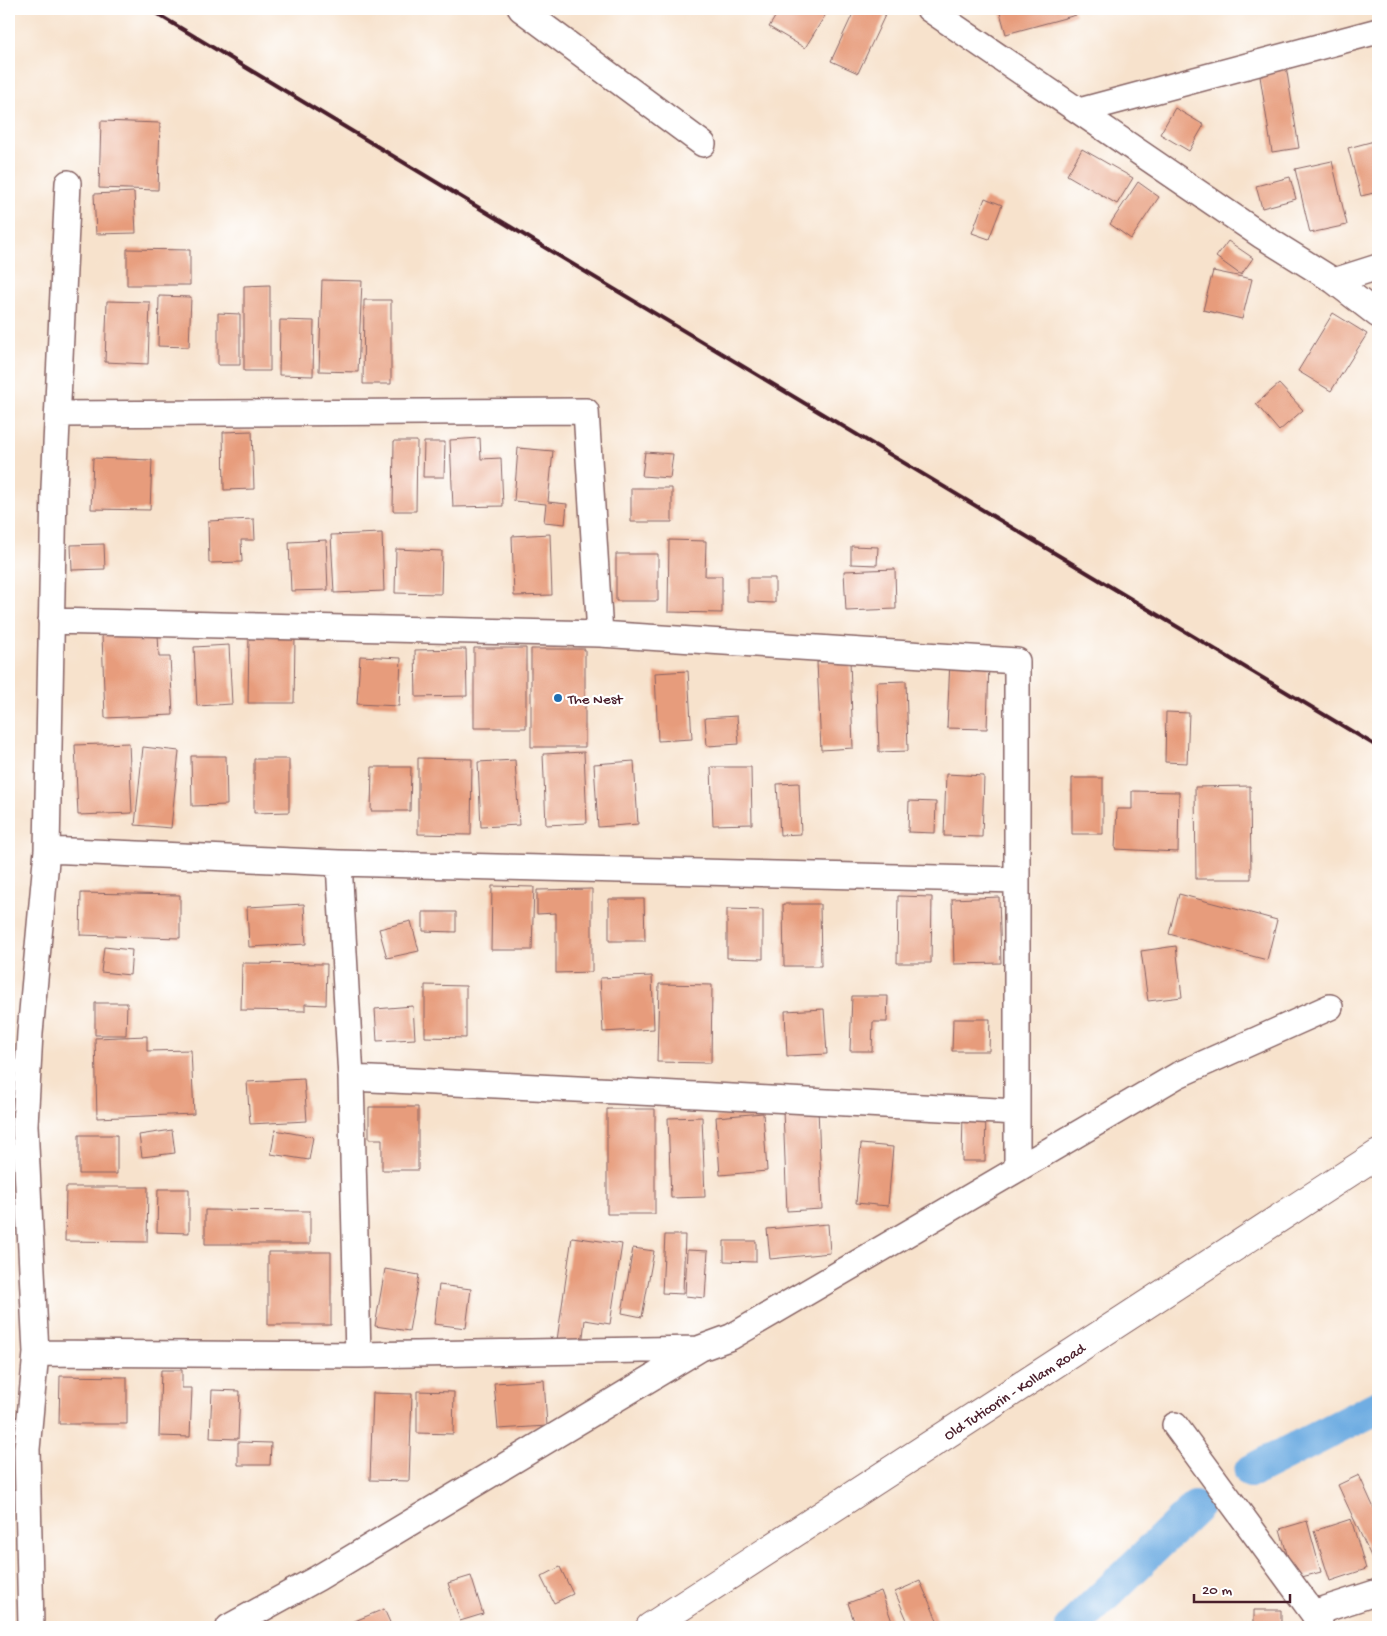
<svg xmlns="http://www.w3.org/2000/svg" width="1387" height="1636" font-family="'Gochi Hand',sans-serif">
<rect width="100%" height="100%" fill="#fff"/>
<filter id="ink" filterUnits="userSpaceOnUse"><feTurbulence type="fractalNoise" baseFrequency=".02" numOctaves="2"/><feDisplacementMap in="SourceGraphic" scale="10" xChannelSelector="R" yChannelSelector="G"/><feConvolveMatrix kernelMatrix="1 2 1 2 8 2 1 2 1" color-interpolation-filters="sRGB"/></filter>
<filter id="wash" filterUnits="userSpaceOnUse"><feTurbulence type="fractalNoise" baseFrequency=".0096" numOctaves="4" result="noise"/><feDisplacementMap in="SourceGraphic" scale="20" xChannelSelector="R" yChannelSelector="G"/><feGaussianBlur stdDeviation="1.12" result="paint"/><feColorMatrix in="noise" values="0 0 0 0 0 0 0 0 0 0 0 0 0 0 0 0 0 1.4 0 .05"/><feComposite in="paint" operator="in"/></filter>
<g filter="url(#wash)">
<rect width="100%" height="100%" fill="#f7e2cc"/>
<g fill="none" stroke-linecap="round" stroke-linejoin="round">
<!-- canal -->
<path stroke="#6fade2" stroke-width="34" d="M 1251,1471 L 1378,1407
M 1072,1627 L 1195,1508"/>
</g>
<g id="blocks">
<!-- building -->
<path fill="#e79c7b" d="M 780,9 L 829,9 L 805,48 L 769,27 Z
M 855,9 L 883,9 L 887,11 L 858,73 L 831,61 Z
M 999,9 L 1074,9 L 1076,15 L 1006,34 Z
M 1286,66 L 1299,148 L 1272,152 L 1259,70 Z
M 1175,108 L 1204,125 L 1189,151 L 1160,134 Z
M 101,121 L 160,123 L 158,190 L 99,188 Z
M 1378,140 L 1378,192 L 1361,196 L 1348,148 Z
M 1082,149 L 1133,178 L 1117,204 L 1067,175 Z
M 1332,161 L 1347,225 L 1310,233 L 1295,169 Z
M 1290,177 L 1296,199 L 1262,208 L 1256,186 Z
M 1138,182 L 1159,197 L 1131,239 L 1110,224 Z
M 134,192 L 136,233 L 96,234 L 94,194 Z
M 985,198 L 1002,205 L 989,239 L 972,233 Z
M 1228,241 L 1253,258 L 1241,275 L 1216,257 Z
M 127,249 L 190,250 L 190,285 L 127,285 Z
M 1213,271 L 1252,279 L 1242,319 L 1203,310 Z
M 322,280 L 362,281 L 358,372 L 319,371 Z
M 270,285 L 270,371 L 244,371 L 244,286 Z
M 159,296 L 191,297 L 189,347 L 158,346 Z
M 364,300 L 391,300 L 391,384 L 363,384 Z
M 107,301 L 150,302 L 148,364 L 105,362 Z
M 218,313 L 240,314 L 240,365 L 218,365 Z
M 1333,313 L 1367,334 L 1331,391 L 1298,371 Z
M 280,320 L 314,321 L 313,376 L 279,375 Z
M 1279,384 L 1303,410 L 1279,431 L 1256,404 Z
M 252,431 L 254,489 L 224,490 L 223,432 Z
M 480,438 L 481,459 L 501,458 L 503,506 L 453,507 L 450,440 Z
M 394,441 L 417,441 L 416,511 L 393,511 Z
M 424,442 L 445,442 L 444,477 L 423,477 Z
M 518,448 L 553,451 L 548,502 L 567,504 L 565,524 L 544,522 L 546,504 L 514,501 Z
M 645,452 L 673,454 L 670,478 L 642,476 Z
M 93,458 L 152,460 L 150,510 L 91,509 Z
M 631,488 L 672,488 L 672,522 L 631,522 Z
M 254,519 L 255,540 L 241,540 L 242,562 L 209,563 L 208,521 Z
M 382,533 L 384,591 L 334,593 L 331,535 Z
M 550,534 L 552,595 L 514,596 L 512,536 Z
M 326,540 L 328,590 L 291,591 L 289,542 Z
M 669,540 L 706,541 L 705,576 L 722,576 L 722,613 L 668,612 Z
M 104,544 L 105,569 L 72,570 L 71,545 Z
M 851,546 L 878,547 L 877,565 L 851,564 Z
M 396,549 L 442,551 L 441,594 L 395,593 Z
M 616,554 L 658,554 L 658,601 L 616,601 Z
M 895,569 L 896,609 L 846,611 L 844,571 Z
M 748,578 L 775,578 L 775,603 L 748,602 Z
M 158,633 L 159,657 L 170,657 L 173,715 L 105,718 L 102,635 Z
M 249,636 L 295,636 L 294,703 L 248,703 Z
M 229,645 L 232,704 L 197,706 L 194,647 Z
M 474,648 L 526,648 L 526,728 L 474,728 Z
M 466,649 L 467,696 L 416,697 L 415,650 Z
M 531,649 L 585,649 L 585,747 L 531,747 Z
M 360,656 L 401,658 L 399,706 L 357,704 Z
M 850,660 L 853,748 L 821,750 L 817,662 Z
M 950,660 L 989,662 L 987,729 L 947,728 Z
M 688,671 L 692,739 L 658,741 L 655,673 Z
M 906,681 L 908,751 L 879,752 L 877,682 Z
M 1166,712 L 1189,713 L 1187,763 L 1165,762 Z
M 737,716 L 739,744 L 707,746 L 705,718 Z
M 129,743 L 132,813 L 78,815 L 75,745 Z
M 143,747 L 179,751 L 171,828 L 135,825 Z
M 584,752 L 587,823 L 546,825 L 543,754 Z
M 191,756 L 226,756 L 227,805 L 192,806 Z
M 418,758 L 472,759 L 471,835 L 418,834 Z
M 254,759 L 289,759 L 289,812 L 254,813 Z
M 515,760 L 519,825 L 481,827 L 478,762 Z
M 634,761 L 638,824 L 598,827 L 594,764 Z
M 372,767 L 411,767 L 410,811 L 371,811 Z
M 711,767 L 751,767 L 752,824 L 713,825 Z
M 946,774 L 984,776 L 982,837 L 944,836 Z
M 1072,778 L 1103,778 L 1103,834 L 1072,834 Z
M 799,783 L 801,834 L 780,835 L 777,784 Z
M 1250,786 L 1251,879 L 1196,879 L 1195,787 Z
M 1132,791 L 1179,792 L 1178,852 L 1115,849 L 1117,809 L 1132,809 Z
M 909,801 L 936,802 L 935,833 L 908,832 Z
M 492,886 L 534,887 L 532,950 L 491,950 Z
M 592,889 L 592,972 L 556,973 L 556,913 L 537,914 L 537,890 Z
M 81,893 L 180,895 L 180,938 L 80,935 Z
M 1179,894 L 1277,920 L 1267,960 L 1169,934 Z
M 898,896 L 932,897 L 931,963 L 897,963 Z
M 999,897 L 1001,963 L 954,964 L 952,899 Z
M 609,899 L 644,899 L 645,941 L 609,941 Z
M 304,904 L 306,944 L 249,947 L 247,907 Z
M 783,904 L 820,904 L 821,966 L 784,966 Z
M 727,909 L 763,910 L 763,959 L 727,958 Z
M 423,912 L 456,912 L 456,932 L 423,931 Z
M 411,921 L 419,951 L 387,958 L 379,929 Z
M 1176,946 L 1182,997 L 1148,1001 L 1141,951 Z
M 104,947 L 132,950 L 130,975 L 101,972 Z
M 242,963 L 327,964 L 326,1005 L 305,1004 L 305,1011 L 241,1010 Z
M 652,976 L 654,1029 L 603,1032 L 600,978 Z
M 659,984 L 712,985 L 711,1063 L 657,1062 Z
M 425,985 L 466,986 L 466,1038 L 425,1037 Z
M 852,996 L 888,996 L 887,1022 L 873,1022 L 872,1051 L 850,1051 Z
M 95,1003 L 127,1003 L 126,1035 L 95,1035 Z
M 413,1006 L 415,1039 L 377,1041 L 375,1009 Z
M 824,1009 L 827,1054 L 787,1056 L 785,1011 Z
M 953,1019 L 990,1019 L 989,1051 L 952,1051 Z
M 147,1036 L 147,1051 L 191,1050 L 194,1114 L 97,1118 L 95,1038 Z
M 304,1079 L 307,1121 L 250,1124 L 247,1082 Z
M 369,1107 L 418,1107 L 418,1170 L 382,1170 L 382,1139 L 369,1139 Z
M 818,1108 L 822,1209 L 787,1211 L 783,1110 Z
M 607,1109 L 655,1109 L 655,1214 L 607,1214 Z
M 963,1112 L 986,1112 L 985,1161 L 962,1161 Z
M 763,1113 L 767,1171 L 720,1175 L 716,1117 Z
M 702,1117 L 705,1197 L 671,1198 L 668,1118 Z
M 172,1130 L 175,1153 L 142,1157 L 139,1135 Z
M 275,1130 L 313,1137 L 309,1160 L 271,1154 Z
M 79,1135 L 117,1135 L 117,1174 L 79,1174 Z
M 861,1144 L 893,1147 L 888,1206 L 856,1203 Z
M 66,1187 L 148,1187 L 147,1242 L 65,1241 Z
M 158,1189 L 189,1189 L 189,1233 L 157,1232 Z
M 205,1210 L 310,1211 L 310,1244 L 205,1244 Z
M 828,1224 L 830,1253 L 770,1259 L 767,1229 Z
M 665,1235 L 685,1235 L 683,1294 L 662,1293 Z
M 572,1237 L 622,1244 L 610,1324 L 585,1320 L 582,1344 L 557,1340 Z
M 724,1241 L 756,1241 L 756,1262 L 724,1261 Z
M 633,1248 L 654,1251 L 642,1317 L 622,1313 Z
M 687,1250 L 708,1251 L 705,1298 L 685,1296 Z
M 268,1252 L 331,1252 L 331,1325 L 268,1325 Z
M 385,1269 L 419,1275 L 409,1331 L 375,1326 Z
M 439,1285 L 471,1289 L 466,1328 L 434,1324 Z
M 161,1370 L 182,1370 L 182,1388 L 192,1388 L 190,1437 L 159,1436 Z
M 60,1376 L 127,1377 L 127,1424 L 59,1424 Z
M 544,1380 L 547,1426 L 498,1429 L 494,1383 Z
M 212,1390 L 240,1391 L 238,1439 L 210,1438 Z
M 417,1391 L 454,1392 L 453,1434 L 417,1433 Z
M 373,1393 L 412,1394 L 409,1481 L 370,1480 Z
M 238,1442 L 271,1443 L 270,1465 L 238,1465 Z
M 1359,1475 L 1378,1517 L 1378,1563 L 1375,1565 L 1338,1485 Z
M 1351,1519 L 1366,1569 L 1330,1581 L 1314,1531 Z
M 1307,1521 L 1321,1572 L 1294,1579 L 1280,1529 Z
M 560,1567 L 573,1594 L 554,1603 L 541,1577 Z
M 471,1576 L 483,1614 L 460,1621 L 448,1583 Z
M 920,1581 L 940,1627 L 910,1627 L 895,1592 Z
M 881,1591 L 894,1627 L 856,1627 L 848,1603 Z
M 384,1609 L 392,1627 L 352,1627 L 350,1623 Z
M 1254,1610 L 1281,1610 L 1281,1627 L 1254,1627 Z"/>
</g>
</g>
<g filter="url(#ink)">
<use href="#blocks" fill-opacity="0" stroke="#876363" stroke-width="1"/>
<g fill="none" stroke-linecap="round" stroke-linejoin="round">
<!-- street casing -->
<g stroke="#876363" stroke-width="28">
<path id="street" d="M 521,9 L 703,144
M 929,9 L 1262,236 L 1334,281 L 1378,315
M 1079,111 L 1378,31
M 1334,281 L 1378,267
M 58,414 L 586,411 L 600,634
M 51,621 L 600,634 L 1017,661 L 1017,1169
M 47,850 L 339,863 L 1017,880
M 339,863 L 351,1078 L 358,1355
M 351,1078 L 658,1093 L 1017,1112
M 36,1353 L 358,1355 L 699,1349
M 1175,1425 L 1313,1613 L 1321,1627
M 1313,1613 L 1378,1592
M 31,1627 L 27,1449 L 36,1353 L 25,1125 L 30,1033 L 47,850 L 54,488 L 68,183
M 229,1627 L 318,1578 L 701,1348 L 731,1337 L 1178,1075 L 1330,1007"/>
</g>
<!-- primary casing -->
<g stroke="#876363" stroke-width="30">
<path id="primary" d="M 650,1627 L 1378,1154"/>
</g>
<!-- street -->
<use href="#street" stroke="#fff" stroke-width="25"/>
<!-- primary -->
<use href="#primary" stroke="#fff" stroke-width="28"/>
<!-- rail -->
<path stroke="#4a1f2b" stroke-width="4" d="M 149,9 L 549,250 L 1378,747"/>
</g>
</g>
<!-- markers -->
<circle fill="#1f6fb2" stroke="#fff" stroke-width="2" cx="558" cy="698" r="5"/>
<g text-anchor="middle" stroke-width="4.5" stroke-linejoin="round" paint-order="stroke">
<!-- poi labels -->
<g font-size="15" fill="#4a1f2b" stroke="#fff" text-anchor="start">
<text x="568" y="703">The Nest</text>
</g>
<!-- street labels -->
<g font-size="15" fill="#4a1f2b" stroke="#fff">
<text transform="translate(1014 1391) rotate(-33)" y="5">Old Tuticorin - Kollam Road</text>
</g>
</g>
<!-- margin -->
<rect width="1387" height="1636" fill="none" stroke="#fff" stroke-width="30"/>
<!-- scale -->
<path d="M1194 1594v8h96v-8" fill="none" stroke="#4a1f2b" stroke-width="2.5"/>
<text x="1202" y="1594" font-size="15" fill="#4a1f2b" stroke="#ffffff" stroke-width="4" paint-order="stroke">20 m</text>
</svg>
